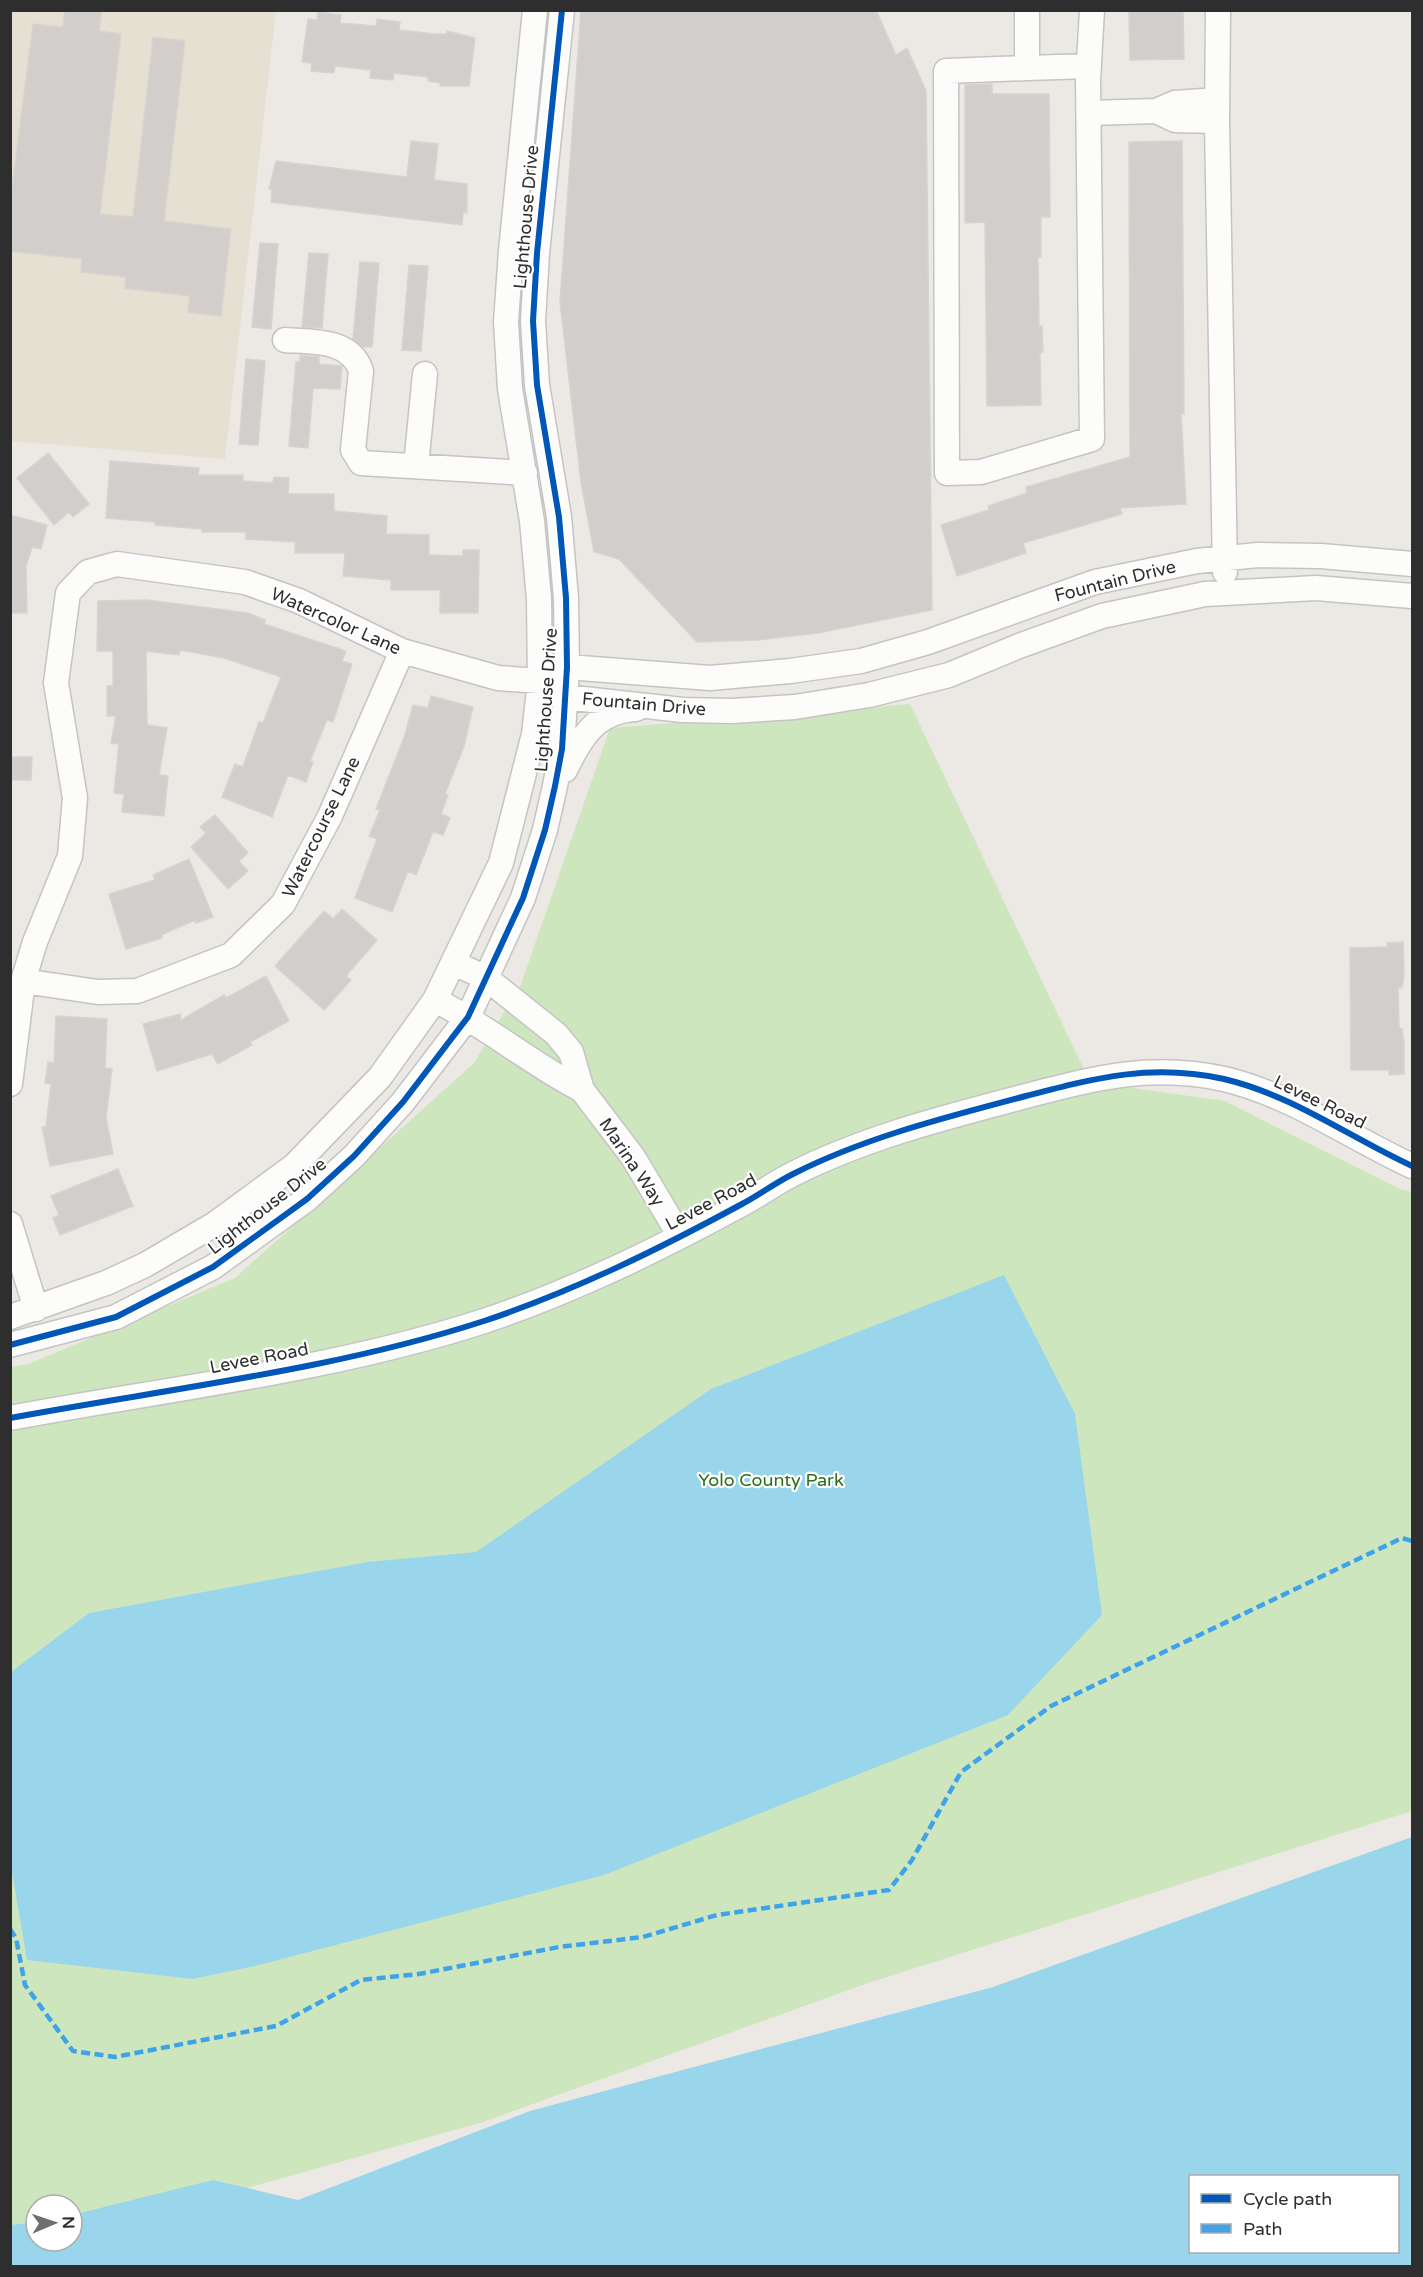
<svg xmlns="http://www.w3.org/2000/svg" width="1423" height="2277" font-family="'Varela Round',sans-serif">
<rect width="100%" height="100%" fill="#ece8e4"/>
<!-- education -->
<path fill="#e6e0d3" d="M 10,11 L 276,11 L 225,459 L 11,441 Z"/>
<!-- green -->
<path fill="#cee6be" d="M 910,704 L 1090,1082 L 1225,1101 L 1400,1189 L 1412,1192 L 1412,1811 L 868,1983 L 483,2122 L 72,2237 L 72,2205 L 36,2205 L 36,2241 L 11,2252 L 11,1367 L 28,1364 L 235,1278 L 474,1063 L 521,984 L 610,728 Z"/>
<!-- water -->
<path fill="#99d6ec" fill-rule="evenodd" d="M 1004,1275 L 1075,1414 L 1102,1615 L 1008,1715 L 604,1875 L 259,1965 L 193,1979 L 27,1960 L 11,1866 L 11,1672 L 89,1613 L 368,1562 L 476,1552 L 711,1389 Z
M 1412,1837 L 1412,2266 L 11,2266 L 11,2225 L 36,2222 L 36,2241 L 72,2241 L 72,2215 L 213,2180 L 298,2200 L 530,2111 L 993,1987 ZM 1190,2176 L 1398,2176 L 1398,2252 L 1190,2252 Z"/>
<!-- building -->
<path fill="#d1cecb" stroke="#d7d4d0" stroke-width="1.5" d="M 65,10 L 102,10 L 99,31 L 121,34 L 100,214 L 133,217 L 153,37 L 185,41 L 164,221 L 231,229 L 221,316 L 188,312 L 190,296 L 125,288 L 126,277 L 81,272 L 82,259 L 10,251 L 10,204 L 33,24 L 63,27 Z
M 581,10 L 876,10 L 896,55 L 907,48 L 926,91 L 932,610 L 818,633 L 758,640 L 697,642 L 619,559 L 594,552 L 581,482 L 560,302 Z
M 1129,10 L 1183,10 L 1184,59 L 1130,60 Z
M 318,12 L 341,15 L 340,23 L 376,26 L 377,19 L 400,22 L 399,30 L 434,34 L 447,34 L 447,31 L 475,38 L 469,86 L 440,86 L 441,83 L 428,81 L 428,77 L 394,73 L 393,80 L 370,78 L 371,70 L 335,66 L 334,73 L 311,71 L 312,63 L 302,62 L 308,19 L 317,20 Z
M 992,84 L 992,94 L 1049,94 L 1050,217 L 1041,217 L 1041,257 L 1038,257 L 1039,326 L 1042,326 L 1043,352 L 1040,352 L 1041,405 L 987,406 L 985,222 L 965,223 L 965,85 Z
M 411,141 L 438,144 L 434,180 L 467,184 L 467,213 L 463,212 L 462,225 L 271,202 L 272,190 L 269,189 L 276,161 L 407,177 Z
M 1182,141 L 1184,414 L 1181,414 L 1186,504 L 1120,508 L 1122,514 L 1023,543 L 1026,553 L 957,576 L 941,525 L 989,510 L 988,506 L 1027,493 L 1026,487 L 1130,457 L 1129,142 Z
M 260,243 L 278,244 L 271,329 L 252,327 Z
M 309,253 L 328,254 L 322,328 L 302,327 Z
M 360,262 L 379,263 L 372,347 L 363,347 L 353,339 Z
M 409,265 L 428,266 L 421,351 L 402,350 Z
M 300,355 L 319,357 L 319,364 L 342,366 L 340,389 L 313,388 L 308,448 L 289,446 L 296,362 L 300,362 Z
M 246,359 L 265,361 L 258,445 L 239,444 Z
M 48,453 L 89,504 L 73,517 L 69,512 L 54,525 L 17,478 Z
M 110,461 L 199,468 L 198,475 L 243,475 L 243,481 L 273,483 L 274,477 L 289,478 L 288,494 L 334,494 L 334,511 L 387,516 L 386,534 L 429,535 L 429,555 L 463,556 L 463,550 L 479,550 L 478,613 L 440,613 L 440,590 L 391,590 L 391,580 L 343,576 L 345,553 L 295,553 L 295,542 L 246,539 L 246,532 L 202,532 L 202,529 L 155,525 L 155,522 L 106,518 Z
M 10,515 L 47,525 L 41,549 L 32,547 L 26,566 L 27,613 L 10,613 Z
M 147,600 L 248,613 L 265,620 L 264,624 L 346,651 L 342,661 L 352,664 L 333,722 L 327,720 L 310,761 L 313,762 L 306,782 L 288,775 L 272,817 L 222,797 L 235,764 L 243,767 L 259,722 L 263,723 L 281,677 L 224,658 L 180,650 L 179,655 L 146,651 L 147,725 L 167,728 L 159,775 L 168,776 L 164,816 L 122,812 L 124,794 L 114,793 L 119,744 L 111,743 L 116,716 L 107,716 L 107,686 L 113,686 L 113,651 L 97,651 L 98,601 Z
M 431,696 L 473,707 L 464,746 L 445,794 L 448,795 L 441,814 L 450,818 L 443,835 L 433,832 L 416,875 L 408,871 L 392,912 L 355,898 L 377,839 L 369,836 L 380,810 L 376,809 L 405,735 L 413,705 L 428,708 Z
M 10,757 L 32,757 L 31,780 L 10,780 Z
M 215,815 L 248,853 L 239,861 L 248,871 L 228,889 L 191,847 L 206,833 L 200,827 Z
M 189,859 L 213,917 L 196,923 L 195,920 L 161,935 L 162,938 L 126,949 L 109,894 L 155,880 L 153,875 Z
M 342,909 L 377,940 L 346,976 L 351,980 L 324,1010 L 275,966 L 324,911 L 333,919 Z
M 1403,942 L 1404,974 L 1402,988 L 1398,988 L 1399,1028 L 1402,1029 L 1404,1042 L 1404,1074 L 1389,1075 L 1389,1070 L 1351,1070 L 1350,948 L 1388,947 L 1387,943 Z
M 266,976 L 289,1021 L 250,1042 L 252,1045 L 218,1064 L 212,1054 L 157,1071 L 143,1024 L 180,1014 L 181,1020 L 224,995 L 226,998 Z
M 56,1016 L 107,1019 L 105,1068 L 112,1069 L 106,1117 L 113,1154 L 50,1166 L 42,1127 L 46,1127 L 51,1084 L 45,1083 L 48,1062 L 54,1063 Z
M 118,1169 L 133,1206 L 60,1235 L 53,1218 L 59,1215 L 51,1196 Z"/>
<g fill="none" stroke-linecap="round" stroke-linejoin="round">
<!-- minor casing -->
<g stroke="#c5c4c5" stroke-width="27">
<path id="minor" d="M 1027,10 L 1027,68 L 946,71 L 947,473 L 981,472 L 1092,439 L 1088,80 L 1092,10
M 1218,10 L 1217,121 L 1225,572
M 1027,68 L 1089,66
M 1156,111 L 1175,120 L 1217,121
M 1089,113 L 1156,111 L 1175,103 L 1217,100
M 285,340 C 313,342 351,339 361,371 L 353,450 L 361,463 L 525,473
M 416,466 L 425,374
M 553,674 L 567,667 L 710,678 L 790,671 L 861,661 L 928,642 L 1095,582 L 1197,561 L 1258,555 L 1321,556 L 1412,564
M 552,688 L 565,697 L 683,710 L 732,711 L 795,707 L 869,695 L 949,675 L 1019,646 L 1102,616 L 1205,594 L 1316,588 L 1412,596
M 565,770 C 581,737 596,711 636,709
M 454,963 L 486,978 L 556,1034 L 571,1052 L 582,1090 L 633,1157 L 680,1236
M 23,981 L 98,992 L 137,991 L 231,955 L 283,904 L 330,816 L 402,651
M 435,1000 C 487,1026 531,1064 582,1090
M 10,1084 L 23,981 L 35,942 L 70,856 L 75,798 L 56,683 L 68,593 L 88,572 L 117,564 L 245,582 L 299,601 L 402,651 L 498,678 L 540,681
M 10,1224 L 36,1309
M 10,1317 L 106,1283 L 145,1265 L 215,1224 L 294,1166 L 380,1077 L 435,1000 L 501,863 L 534,734 L 540,681 L 539,599 L 532,521 L 510,389 L 506,322 L 511,251 L 535,10
M 10,1345 L 116,1317 L 213,1267 L 307,1199 L 354,1156 L 403,1102 L 468,1017 L 523,898 L 545,830 L 555,786 L 562,749 L 567,667 L 566,598 L 559,517 L 537,385 L 533,321 L 537,253 L 562,10
M 10,1418 C 166,1389 334,1370 484,1321 C 574,1291 659,1249 742,1204 C 759,1195 775,1183 793,1174 C 866,1137 947,1117 1026,1096 C 1095,1078 1151,1063 1224,1079 C 1292,1095 1349,1137 1412,1166"/>
</g>
<!-- minor -->
<use href="#minor" stroke="#fcfcfb" stroke-width="24"/>
<!-- quiet -->
<path stroke="#3ea3eb" stroke-width="4.5" stroke-dasharray="9 4.5" stroke-linecap="butt" d="M 10,1929 L 16,1938 L 25,1985 L 73,2051 L 115,2057 L 276,2026 L 361,1980 L 419,1974 L 559,1947 L 643,1937 L 717,1915 L 889,1890 L 912,1860 L 961,1772 L 1051,1706 L 1402,1538 L 1412,1541"/>
<!-- cycleway casing -->
<g stroke="#fff" stroke-width="10">
<path id="cycleway" d="M 10,1345 L 116,1317 L 213,1267 L 307,1199 L 354,1156 L 403,1102 L 468,1017 L 523,898 L 545,830 L 555,786 L 562,749 L 567,667 L 566,598 L 559,517 L 537,385 L 533,321 L 537,253 L 562,10
M 10,1418 C 166,1389 334,1370 484,1321 C 574,1291 659,1249 742,1204 C 759,1195 775,1183 793,1174 C 866,1137 947,1117 1026,1096 C 1095,1078 1151,1063 1224,1079 C 1292,1095 1349,1137 1412,1166"/>
</g>
<!-- cycleway -->
<use href="#cycleway" stroke="#0057b8" stroke-width="6"/>
</g>
<g text-anchor="middle" stroke-width="4.5" stroke-linejoin="round" paint-order="stroke">
<!-- street labels -->
<g font-size="18" fill="#2e2e2e" stroke="#fff">
<text transform="translate(526 217) rotate(-85)" y="6">Lighthouse Drive</text>
<text transform="translate(1115 581) rotate(-14)" y="6">Fountain Drive</text>
<text transform="translate(336 621) rotate(24)" y="6">Watercolor Lane</text>
<text transform="translate(546 700) rotate(-86)" y="6">Lighthouse Drive</text>
<text transform="translate(644 704) rotate(5)" y="6">Fountain Drive</text>
<text transform="translate(321 827) rotate(-64)" y="6">Watercourse Lane</text>
<text transform="translate(1320 1102) rotate(26)" y="6">Levee Road</text>
<text transform="translate(632 1162) rotate(56)" y="6">Marina Way</text>
<text transform="translate(711 1202) rotate(-28)" y="6">Levee Road</text>
<text transform="translate(267 1206) rotate(-38)" y="6">Lighthouse Drive</text>
<text transform="translate(259 1358) rotate(-11)" y="6">Levee Road</text>
</g>
<!-- park labels -->
<g font-size="18" fill="#2c6e1b" stroke="#fff">
<text x="771" y="1486">Yolo County Park</text>
</g>
</g>
<!-- border -->
<rect width="1423" height="2277" fill="none" stroke="#2e2e2e" stroke-width="24"/>
<!-- legend -->
<rect x="1189" y="2175" width="210" height="78" fill="#ffffff" stroke="#ababab" stroke-width="1.5"/>
<rect x="1201" y="2194" width="30" height="9" fill="#0057b8" stroke="#ababab" stroke-width="1.5"/>
<text x="1243" y="2205" font-size="18" fill="#2e2e2e">Cycle path</text>
<rect x="1201" y="2224" width="30" height="9" fill="#3ea3eb" stroke="#ababab" stroke-width="1.5"/>
<text x="1243" y="2235" font-size="18" fill="#2e2e2e">Path</text>
<!-- north arrow -->
<g transform="translate(54 2223) rotate(88)"><circle r="28" fill="#ffffff" stroke="#ababab" stroke-width="1.5"/>
<path d="M0-4.5L10 22L0 15L-10 22Z" fill="#706f6e"/>
<text y="-9" font-size="16" font-weight="bold" text-anchor="middle" fill="#2e2e2e">N</text>
</g>
</svg>
